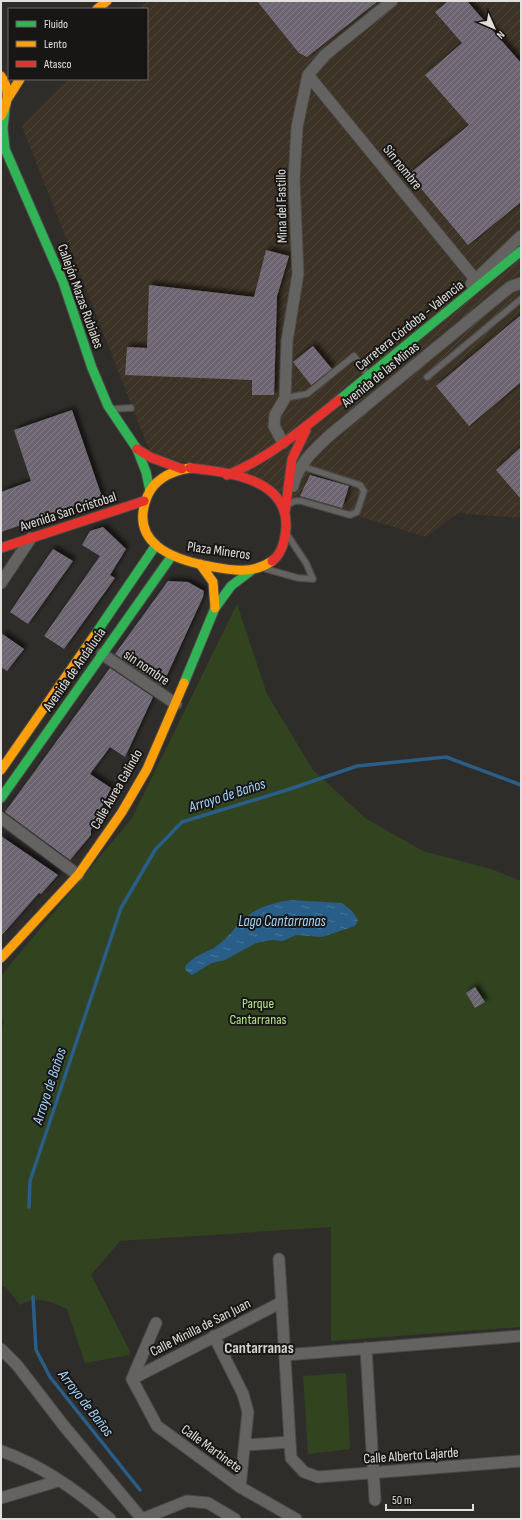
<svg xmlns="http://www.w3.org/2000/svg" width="522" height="1520" font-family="'Sofia Sans Condensed',sans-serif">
<defs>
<pattern id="industrial-furrows" width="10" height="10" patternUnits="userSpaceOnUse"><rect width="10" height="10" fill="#3c3225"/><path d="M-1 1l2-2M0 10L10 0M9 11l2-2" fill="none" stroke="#4f463a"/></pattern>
<pattern id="water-ripples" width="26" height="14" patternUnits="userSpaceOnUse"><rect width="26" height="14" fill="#295e88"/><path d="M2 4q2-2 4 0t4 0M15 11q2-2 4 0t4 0" fill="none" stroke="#487598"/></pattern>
<pattern id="building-hatch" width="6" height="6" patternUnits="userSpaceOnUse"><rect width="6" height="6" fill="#6d6672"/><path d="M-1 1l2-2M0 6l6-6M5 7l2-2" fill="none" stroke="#827c86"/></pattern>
<filter id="shadow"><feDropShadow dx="3.5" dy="-3.5" stdDeviation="2" flood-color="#0009"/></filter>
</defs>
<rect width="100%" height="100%" fill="#2f2d2a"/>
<!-- industrial -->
<path fill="url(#industrial-furrows)" d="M 147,1 L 521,1 L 521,518 L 458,513 L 426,537 L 150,452 L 22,126 L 69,79 L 147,79 L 147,9 L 139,9 Z"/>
<!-- park -->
<path fill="#324320" d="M 237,604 L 267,694 L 313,770 L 365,818 L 423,851 L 491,869 L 521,881 L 521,1327 L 331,1341 L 331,1227 L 120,1241 L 91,1275 L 130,1351 L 129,1355 L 85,1363 L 67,1309 C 48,1301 39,1295 20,1305 L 5,1286 L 1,1286 L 1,1028 L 4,1022 L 1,1016 L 1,976 L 132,818 Z
M 346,1373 L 350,1449 L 308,1454 L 303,1376 Z"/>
<!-- water -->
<path fill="url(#water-ripples)" d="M 290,900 L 342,903 L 352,911 L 358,920 L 355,926 L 322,937 L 296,935 L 283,941 L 271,940 L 256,943 L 225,960 L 212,963 L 192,975 L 186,971 L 185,967 C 196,953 206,954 218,945 C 228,938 235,927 244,919 C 257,907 273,903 290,900 Z"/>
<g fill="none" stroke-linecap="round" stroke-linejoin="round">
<!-- stream -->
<path stroke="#295e88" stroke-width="3.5" d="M 29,1207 L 30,1181 L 121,908 L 155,850 L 182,822 L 287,790 L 357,766 L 446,757 L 521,785
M 33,1297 L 36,1350 L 50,1377 L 140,1490"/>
</g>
<!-- building -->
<path fill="url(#building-hatch)" filter="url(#shadow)" d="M 257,1 L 378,1 L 307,57 L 299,53 Z
M 448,1 L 467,1 L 521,63 L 521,202 L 468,245 L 409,174 L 469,125 L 425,75 L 462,43 L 435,12 Z
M 266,250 L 289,256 L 277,296 L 274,395 L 252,395 L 252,380 L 125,375 L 127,347 L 147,348 L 149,285 L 254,297 Z
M 521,315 L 521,382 L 469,426 L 436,386 Z
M 313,346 L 332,369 L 311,385 L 293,362 Z
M 72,410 L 102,497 L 1,532 L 1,492 L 31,481 L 14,430 Z
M 521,447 L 521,499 L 496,470 Z
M 310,475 L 349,486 L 342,508 L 300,496 Z
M 103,527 L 126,549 L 110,575 L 115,578 L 64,649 L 44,636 L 100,556 L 82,545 L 90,531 Z
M 53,549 L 73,561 L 28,624 L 10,612 Z
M 168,581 L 188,582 L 204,591 L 203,597 L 162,686 L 115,654 Z
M 1,633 L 24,649 L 7,671 L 1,667 Z
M 110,668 L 153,697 L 125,757 L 110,747 L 90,774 L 111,788 L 91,830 L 91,835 L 70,860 L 5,812 Z
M 1,836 L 58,875 L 41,894 L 39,893 L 1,936 Z
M 475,987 L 485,1002 L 475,1008 L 466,993 Z"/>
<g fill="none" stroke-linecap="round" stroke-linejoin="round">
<!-- lane casing -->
<g stroke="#4b4a48" stroke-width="8">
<path id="lane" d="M 427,377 L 521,299
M 285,398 L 307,394 L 354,356 L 368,375
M 113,409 L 131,408
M 289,504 L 295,501 L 301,501 L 350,515 L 357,512 L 364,491 L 360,485 L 301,466
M 266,569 L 298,578 L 313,579 L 306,563 L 288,536"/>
</g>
<!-- street casing -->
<g stroke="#4b4a48" stroke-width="13">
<path id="street" d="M 308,75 L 475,279
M 471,284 L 521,236
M 283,443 L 274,426 L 275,415 L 285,398 L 287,341 L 298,274 L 294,180 L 297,127 L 308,75 L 325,55 L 392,1
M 293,486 C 298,464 314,450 330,435 L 510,287 L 521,283
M 1,583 L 31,538
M 102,654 L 176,704
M 1,818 L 78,875
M 279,1259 L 291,1458 L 304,1472 L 318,1477 L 521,1461
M 214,1336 L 243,1394 L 248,1412 L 240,1487
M 366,1348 L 375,1500
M 1,1349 L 17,1365 L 64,1426 L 142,1519
M 285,1355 L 521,1336
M 132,1379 L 157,1426 L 240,1487 L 296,1519
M 132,1379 L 282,1302
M 132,1379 L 156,1323
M 245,1445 L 290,1442
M 1,1451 C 41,1465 78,1491 110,1519
M 1,1498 L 58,1481
M 142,1519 L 187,1501 L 208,1503 L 235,1519"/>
</g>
<!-- fast casing -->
<g stroke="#4b4a48" stroke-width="11">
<path id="fast" d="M 5,110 L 3,128 L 5,149 L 63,282 L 92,368 L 108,406 L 137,449 L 146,472 L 150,491
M 339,400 L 521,251
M 94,636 L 156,545
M 184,683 L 215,608 L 231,586 L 252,570
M 1,798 L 171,557"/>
</g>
<!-- slow casing -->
<g stroke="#4b4a48" stroke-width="11">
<path id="slow" d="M 97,9 L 107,1
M 1,76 C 10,89 9,102 1,116
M 8,98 L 20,79
M 190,468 C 172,471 154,479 147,497 C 129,543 172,559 208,566 C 230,570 252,575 272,561
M 200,564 L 213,582 L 215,608
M 1,770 L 94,636
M 1,958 L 78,875 L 122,812 L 147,769 L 184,683"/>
</g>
<!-- jam casing -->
<g stroke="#4b4a48" stroke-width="11">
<path id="jam" d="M 137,449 L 150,457 L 182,469
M 190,468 C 226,472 289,478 286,528 C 285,540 282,554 272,561
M 227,475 C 268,459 305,427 339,400
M 285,512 L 292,459 L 306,430
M 1,548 L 144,501"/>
</g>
<!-- lane -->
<use href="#lane" stroke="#646361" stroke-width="5.5"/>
<!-- street -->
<use href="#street" stroke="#646361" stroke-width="11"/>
<!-- fast -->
<use href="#fast" stroke="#30b455" stroke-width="9"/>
<!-- slow -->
<use href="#slow" stroke="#ff9f0a" stroke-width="9"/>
<!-- jam -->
<use href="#jam" stroke="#e5322d" stroke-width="9"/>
</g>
<g text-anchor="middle" stroke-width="4" stroke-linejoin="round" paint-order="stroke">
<!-- street labels -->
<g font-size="14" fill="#e1e0dd" stroke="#171614">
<text transform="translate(403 167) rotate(51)" y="5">Sin nombre</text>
<text transform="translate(281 206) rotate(-91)" y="5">Mina del Fastillo</text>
<text transform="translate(81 296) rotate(70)" y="5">Callejón Mazas Rubiales</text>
<text transform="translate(409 325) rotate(-39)" y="5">Carretera Córdoba - Valencia</text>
<text transform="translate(380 374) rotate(-39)" y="5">Avenida de las Minas</text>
<text transform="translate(68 511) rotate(-18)" y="5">Avenida San Cristobal</text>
<text transform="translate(219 550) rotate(8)" y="5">Plaza Mineros</text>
<text transform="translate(147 667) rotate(34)" y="5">sin nombre</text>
<text transform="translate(74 669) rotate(-55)" y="5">Avenida de Andalucía</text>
<text transform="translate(116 789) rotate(-60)" y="5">Calle Áurea Galindo</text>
<text transform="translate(200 1327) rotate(-27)" y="5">Calle Minilla de San Juan</text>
<text transform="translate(212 1448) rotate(36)" y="5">Calle Martinete</text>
<text transform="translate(411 1455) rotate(-4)" y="5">Calle Alberto Lajarde</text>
</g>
<!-- park labels -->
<g font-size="14" fill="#b6e58b" stroke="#171614">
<text x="258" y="1008">Parque<tspan x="258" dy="16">Cantarranas</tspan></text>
</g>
<!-- water labels -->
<g font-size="15" font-style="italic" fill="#a6d5fe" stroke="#171614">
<text transform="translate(227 795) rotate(-18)" y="5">Arroyo de Baños</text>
<text x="282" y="926">Lago Cantarranas</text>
<text transform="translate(49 1086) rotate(-72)" y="5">Arroyo de Baños</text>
<text transform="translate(86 1403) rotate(52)" y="5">Arroyo de Baños</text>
</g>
<!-- quarter labels -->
<g font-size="16" font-weight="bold" fill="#d7d3ce" stroke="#171614">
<text x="259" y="1353">Cantarranas</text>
</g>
</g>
<!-- border -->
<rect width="522" height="1520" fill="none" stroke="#e1e0dd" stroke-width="4"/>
<!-- legend -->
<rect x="8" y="8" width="140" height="72" fill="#171614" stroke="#686764"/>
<rect x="16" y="21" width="20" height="6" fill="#30b455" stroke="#686764"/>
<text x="44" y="28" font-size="12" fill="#e1e0dd">Fluido</text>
<rect x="16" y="41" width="20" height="6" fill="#ff9f0a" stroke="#686764"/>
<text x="44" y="48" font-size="12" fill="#e1e0dd">Lento</text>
<rect x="16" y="61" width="20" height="6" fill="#e5322d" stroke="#686764"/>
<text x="44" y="68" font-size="12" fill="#e1e0dd">Atasco</text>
<!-- north arrow -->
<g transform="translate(494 28) rotate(135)" stroke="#171614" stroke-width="3" paint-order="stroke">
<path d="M0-3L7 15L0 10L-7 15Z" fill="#e1e0dd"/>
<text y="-6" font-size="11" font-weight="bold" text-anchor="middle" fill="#e1e0dd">N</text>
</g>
<!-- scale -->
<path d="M386 1504v6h87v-6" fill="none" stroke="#e1e0dd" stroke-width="2"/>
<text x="392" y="1504" font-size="12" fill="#e1e0dd" stroke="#171614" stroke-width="3" paint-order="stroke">50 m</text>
</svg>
